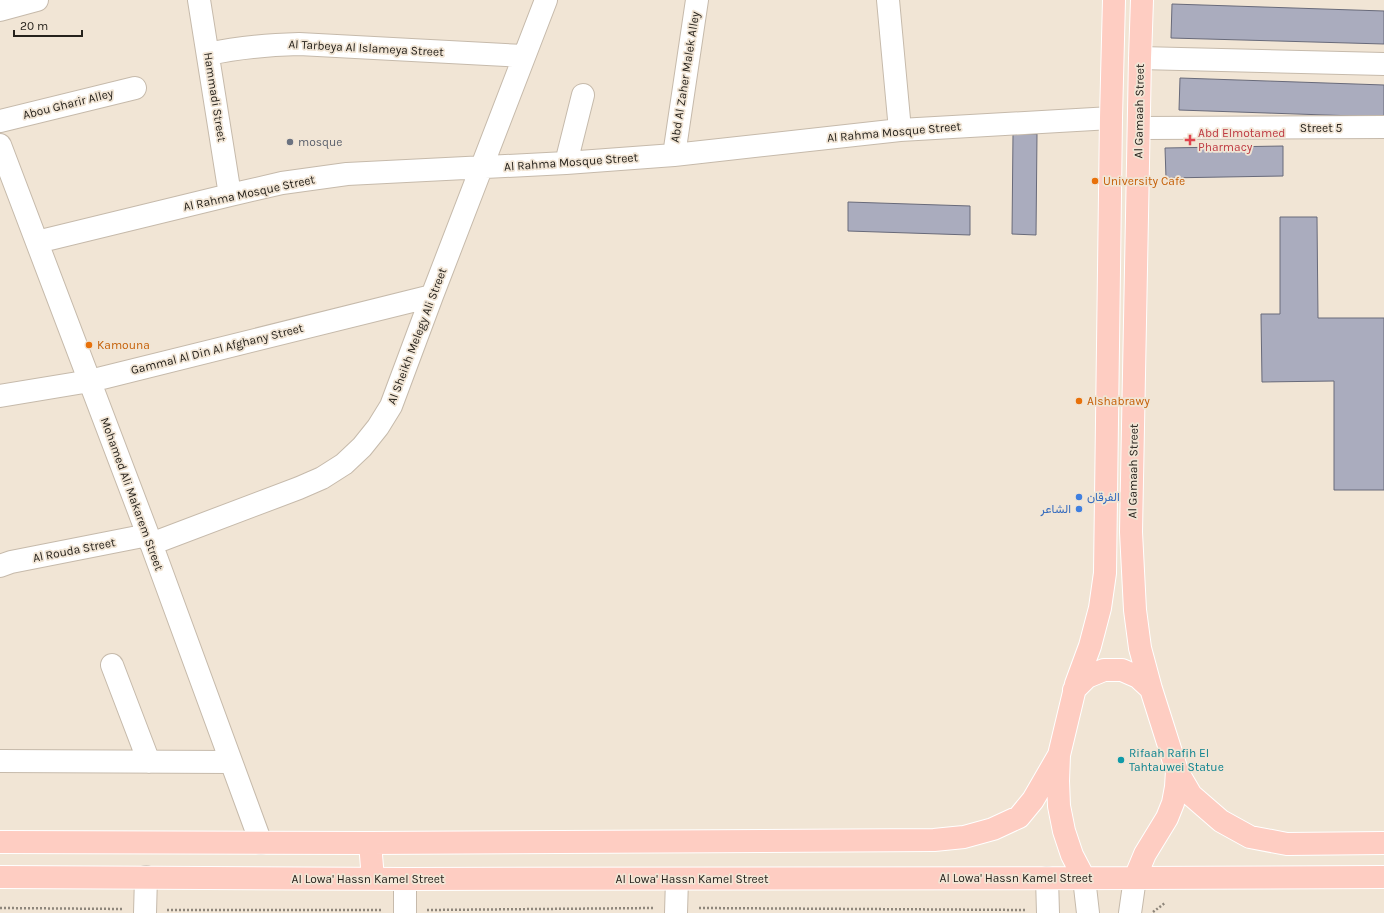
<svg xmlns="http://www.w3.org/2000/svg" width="1384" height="913" font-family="Karla,Vazirmatn,sans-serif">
<rect width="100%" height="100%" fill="#f1e5d5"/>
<!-- building -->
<path fill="#aaacbe" stroke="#686a7a" d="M 1172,4 L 1384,11 L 1384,44 L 1171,38 Z
M 1180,78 L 1384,85 L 1384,117 L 1179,110 Z
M 1013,134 L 1037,134 L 1036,235 L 1012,234 Z
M 1283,146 L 1283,176 L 1166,178 L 1165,148 Z
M 848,202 L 970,206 L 970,235 L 848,231 Z
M 1280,217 L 1317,217 L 1318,318 L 1384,318 L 1384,490 L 1334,490 L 1334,381 L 1262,382 L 1261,314 L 1280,314 Z"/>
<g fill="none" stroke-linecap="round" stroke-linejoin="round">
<!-- minor casing -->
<g stroke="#c6baab" stroke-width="24">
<path id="minor" d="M 199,0 L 230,195
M 888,0 L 900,130
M 0,10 L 37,0
M 209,54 C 239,47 267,45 299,44 L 524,56
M 1140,58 L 1384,64
M 0,121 L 135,88
M 1139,128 L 1384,127
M 0,145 L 148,535 L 261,843
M 674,155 L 697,0
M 566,163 L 583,95
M 37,242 L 230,195 L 282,183 L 347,174 L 566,163 L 674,155 L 900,130 L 1111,118
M 0,396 L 90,381 L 432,296
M 151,544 L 299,488 L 322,478 L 344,464 L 362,447 L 378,427 L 391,406 L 432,296 L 546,0
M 0,566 L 11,562 L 148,535
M 112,665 L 149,762
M 0,761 L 231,762
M 1047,878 L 1048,913
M 1084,878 L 1088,913
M 145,913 L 146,877
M 405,913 L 405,879
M 676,913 L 677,879
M 1130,913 L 1135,878"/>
</g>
<!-- major casing -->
<g stroke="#fff" stroke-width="24">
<path id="major" d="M 1074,690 L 1087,677 L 1104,670 L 1122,670 L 1138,677 L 1151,689
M 1177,771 L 1191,795 L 1221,821 L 1250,837 L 1287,844 L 1384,843
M 0,842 L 370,843 L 934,840 L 964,837 L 993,829 L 1019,817 L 1033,800 L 1059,755
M 370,843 L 373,879
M 0,877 L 405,879 L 1135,878 L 1384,877
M 1084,878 L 1072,855 L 1064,831 L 1059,806 L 1058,781 L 1059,755 L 1076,684 L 1090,646 L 1100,608 L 1105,573 L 1111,118 L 1114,0
M 1135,878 L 1145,854 L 1167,818 L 1173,803 L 1176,787 L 1177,771 L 1151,689 L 1140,648 L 1135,610 L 1131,532 L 1140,58 L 1142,0"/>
</g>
<!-- path -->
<path stroke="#8e867b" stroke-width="2.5" stroke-dasharray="2 2" stroke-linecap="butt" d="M 0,908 L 124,909
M 699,908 L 1026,910
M 167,910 L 382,910
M 427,910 L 654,908
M 1153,912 L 1165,903"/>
<!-- minor -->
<use href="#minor" stroke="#fff" stroke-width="22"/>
<!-- major -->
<use href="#major" stroke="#fecdc2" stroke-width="22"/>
</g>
<!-- markers -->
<path fill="#e0444e" stroke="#f1e5d5" stroke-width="1.5" d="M1188 134h4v4h4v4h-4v4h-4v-4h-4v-4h4z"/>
<circle fill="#6b7280" stroke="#f1e5d5" stroke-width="1.5" cx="290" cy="142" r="4"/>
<g fill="#e8710a" stroke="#f1e5d5" stroke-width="1.5">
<circle cx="1095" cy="181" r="4"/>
<circle cx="89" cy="345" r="4"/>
<circle cx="1079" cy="401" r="4"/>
</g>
<g fill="#3f7fe0" stroke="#f1e5d5" stroke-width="1.5">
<circle cx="1079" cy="497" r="4"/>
<circle cx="1079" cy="509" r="4"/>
</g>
<circle fill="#0f9aa8" stroke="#f1e5d5" stroke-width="1.5" cx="1121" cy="760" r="4"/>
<g text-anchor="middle" stroke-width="3.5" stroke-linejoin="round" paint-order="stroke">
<!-- street labels -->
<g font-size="12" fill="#26221c" stroke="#f1e5d5">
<text transform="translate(366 48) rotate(3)" y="4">Al Tarbeya Al Islameya Street</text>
<text transform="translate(685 77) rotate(-81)" y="4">Abd Al Zaher Malek Alley</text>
<text transform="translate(215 97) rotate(81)" y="4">Hammadi Street</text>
<text transform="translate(68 104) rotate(-14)" y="4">Abou Gharir Alley</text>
<text transform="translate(1139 111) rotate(-89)" y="4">Al Gamaah Street</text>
<text x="1321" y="132">Street 5</text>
<text transform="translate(894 132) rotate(-5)" y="4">Al Rahma Mosque Street</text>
<text transform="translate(571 162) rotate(-4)" y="4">Al Rahma Mosque Street</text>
<text transform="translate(249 193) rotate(-12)" y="4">Al Rahma Mosque Street</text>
<text transform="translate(417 336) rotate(-69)" y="4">Al Sheikh Melegy Ali Street</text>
<text transform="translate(217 349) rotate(-14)" y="4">Gammal Al Din Al Afghany Street</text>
<text transform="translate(1133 471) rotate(-89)" y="4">Al Gamaah Street</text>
<text transform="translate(132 494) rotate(70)" y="4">Mohamed Ali Makarem Street</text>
<text transform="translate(74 550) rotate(-11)" y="4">Al Rouda Street</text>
<text x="1016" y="882">Al Lowa' Hassn Kamel Street</text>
<text x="368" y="883">Al Lowa' Hassn Kamel Street</text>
<text x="692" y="883">Al Lowa' Hassn Kamel Street</text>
</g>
<!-- health labels -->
<g font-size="12" fill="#be3a42" stroke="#f1e5d5" text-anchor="start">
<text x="1198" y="137">Abd Elmotamed<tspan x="1198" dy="14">Pharmacy</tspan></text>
</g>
<!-- worship labels -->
<g font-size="12" fill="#5b616d" stroke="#f1e5d5" text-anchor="start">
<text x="298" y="146">mosque</text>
</g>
<!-- food labels -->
<g font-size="12" fill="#c56008" stroke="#f1e5d5" text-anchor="start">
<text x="1103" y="185">University Cafe</text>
<text x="97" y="349">Kamouna</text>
<text x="1087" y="405">Alshabrawy</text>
</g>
<!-- shop labels -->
<g font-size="12" fill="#366cbe" stroke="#f1e5d5" text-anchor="start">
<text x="1087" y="501">الفرقان</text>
<text x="1071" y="513" text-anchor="end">الشاعر</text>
</g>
<!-- culture labels -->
<g font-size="12" fill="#0d838f" stroke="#f1e5d5" text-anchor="start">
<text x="1129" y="757">Rifaah Rafih El<tspan x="1129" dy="14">Tahtauwei Statue</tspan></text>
</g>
</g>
<!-- scale -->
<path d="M14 30v6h68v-6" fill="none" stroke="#26221c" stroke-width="2"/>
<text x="20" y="30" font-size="12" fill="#26221c" stroke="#f1e5d5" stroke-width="3" paint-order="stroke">20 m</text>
</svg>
